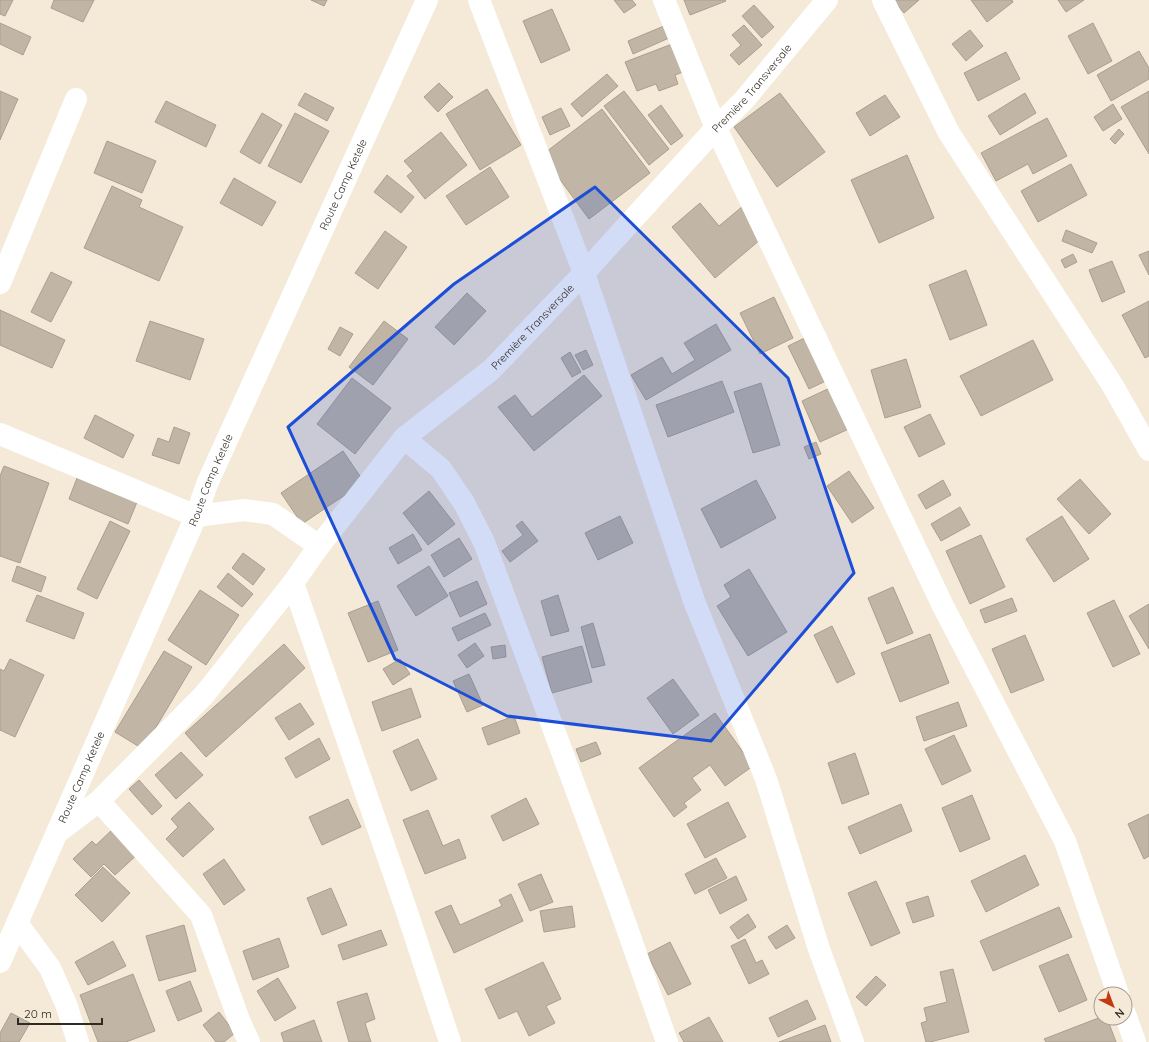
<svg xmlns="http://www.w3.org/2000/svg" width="1149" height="1042" font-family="Quicksand,sans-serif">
<rect width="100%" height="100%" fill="#f5e9d8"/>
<!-- building -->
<path fill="#c1b6a6" stroke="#aa9f8f" d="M 0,0 L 13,0 L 5,16 L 0,14 Z
M 54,0 L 94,0 L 83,22 L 51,8 Z
M 311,0 L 327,0 L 324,6 Z
M 614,0 L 632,0 L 636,5 L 624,13 Z
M 684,0 L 725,0 L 726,1 L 690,15 Z
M 893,0 L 919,0 L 904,13 Z
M 971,0 L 1012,0 L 1013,2 L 987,22 Z
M 1058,0 L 1084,0 L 1066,12 Z
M 754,5 L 774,27 L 762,38 L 742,16 Z
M 552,9 L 570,50 L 541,63 L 523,21 Z
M 0,23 L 31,37 L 23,55 L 0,44 Z
M 1093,23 L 1112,61 L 1088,74 L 1068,36 Z
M 744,25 L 762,45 L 739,65 L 730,55 L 741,45 L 732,35 Z
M 664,26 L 669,38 L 633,54 L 628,41 Z
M 970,30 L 983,46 L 966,61 L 952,44 Z
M 680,41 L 691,69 L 675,75 L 678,84 L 659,91 L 656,84 L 637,91 L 625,62 Z
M 1139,51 L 1149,68 L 1149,79 L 1111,101 L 1097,75 Z
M 1006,52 L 1020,79 L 978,101 L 964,73 Z
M 607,74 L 618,86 L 582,117 L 571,104 Z
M 439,83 L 453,97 L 438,112 L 424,97 Z
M 487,89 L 521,145 L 480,170 L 446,114 Z
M 0,91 L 18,99 L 0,140 Z
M 624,91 L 669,149 L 649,165 L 604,106 Z
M 1149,91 L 1149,154 L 1121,107 Z
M 305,93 L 334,108 L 327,121 L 298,105 Z
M 780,93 L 825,152 L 777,187 L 734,127 Z
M 1025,93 L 1036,113 L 1000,135 L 988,116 Z
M 885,95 L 900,117 L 870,136 L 856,113 Z
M 166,101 L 216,125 L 206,147 L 155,122 Z
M 1113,104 L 1122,119 L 1103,131 L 1094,117 Z
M 661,105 L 683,136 L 671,145 L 648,115 Z
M 561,108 L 570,126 L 550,135 L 542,117 Z
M 602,109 L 650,173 L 589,219 L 542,155 Z
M 262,113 L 282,125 L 260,164 L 240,152 Z
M 295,113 L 329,131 L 301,183 L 268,166 Z
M 1047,118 L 1067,156 L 1033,174 L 1028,164 L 996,181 L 981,153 Z
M 1119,129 L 1124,134 L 1115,144 L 1110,139 Z
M 441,132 L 467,165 L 425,199 L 407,176 L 413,171 L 404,161 Z
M 107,141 L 156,161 L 142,193 L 94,173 Z
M 907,155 L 934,218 L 879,243 L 851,180 Z
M 1071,164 L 1087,195 L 1038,222 L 1021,191 Z
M 490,167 L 509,197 L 466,225 L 446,196 Z
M 387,175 L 414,197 L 401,213 L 374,192 Z
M 234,178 L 276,202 L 262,226 L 220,203 Z
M 112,186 L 142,200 L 139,207 L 183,227 L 159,281 L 84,248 Z
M 700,203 L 719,226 L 743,206 L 767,234 L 715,278 L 672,227 Z
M 1066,230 L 1097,243 L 1092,253 L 1062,241 Z
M 385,231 L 407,247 L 378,289 L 355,273 Z
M 1149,251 L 1149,275 L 1139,255 Z
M 1073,254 L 1077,262 L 1065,268 L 1061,260 Z
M 1112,261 L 1125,292 L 1102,302 L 1089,270 Z
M 966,270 L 987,325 L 950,340 L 929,285 Z
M 51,272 L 72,282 L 51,322 L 31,312 Z
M 467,293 L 486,311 L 454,345 L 435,327 Z
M 774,297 L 793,338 L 760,354 L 740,313 Z
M 1149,301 L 1149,356 L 1145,358 L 1122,315 Z
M 0,310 L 65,340 L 52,368 L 0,345 Z
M 150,321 L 204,339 L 190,380 L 136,361 Z
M 384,321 L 408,339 L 373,385 L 349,367 Z
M 716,324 L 731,350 L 646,400 L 631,375 L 662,357 L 672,374 L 695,360 L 684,343 Z
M 340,327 L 353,334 L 340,356 L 328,349 Z
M 809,336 L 830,379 L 809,389 L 788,346 Z
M 1033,340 L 1053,380 L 981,416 L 960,376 Z
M 586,350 L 593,365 L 583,370 L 575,355 Z
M 570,352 L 581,372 L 572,377 L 561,358 Z
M 906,359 L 921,407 L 885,418 L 871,370 Z
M 584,375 L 602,396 L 534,451 L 498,407 L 515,395 L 532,417 Z
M 352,378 L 391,408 L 355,454 L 317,424 Z
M 722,381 L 734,412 L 668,437 L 656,405 Z
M 761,383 L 780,445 L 753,453 L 734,392 Z
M 832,387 L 851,428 L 820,442 L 802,401 Z
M 930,414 L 945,444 L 919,457 L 904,427 Z
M 95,415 L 134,435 L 123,458 L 84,438 Z
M 174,427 L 190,433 L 179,464 L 152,455 L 158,438 L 169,442 Z
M 816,442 L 821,454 L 809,459 L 804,447 Z
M 343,451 L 364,482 L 302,524 L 281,493 Z
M 4,466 L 49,483 L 20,563 L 0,556 L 0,476 Z
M 849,471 L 874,508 L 852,523 L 827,486 Z
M 77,478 L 137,502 L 128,524 L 69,499 Z
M 1080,479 L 1111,514 L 1089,534 L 1057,499 Z
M 756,480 L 776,518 L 721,548 L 701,509 Z
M 943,480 L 951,495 L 926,509 L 918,495 Z
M 429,491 L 455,524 L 428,545 L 403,513 Z
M 960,507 L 970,525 L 941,541 L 931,524 Z
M 620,516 L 633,543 L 598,560 L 585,533 Z
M 1062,516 L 1089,559 L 1054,582 L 1026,539 Z
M 110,521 L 130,531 L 97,599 L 77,589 Z
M 522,521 L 538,541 L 510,562 L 502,551 L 523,535 L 516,526 Z
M 413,534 L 422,550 L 398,564 L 389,548 Z
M 981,535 L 1005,587 L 970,604 L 946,551 Z
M 459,538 L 472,559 L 444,577 L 431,555 Z
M 243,553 L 265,569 L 253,585 L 232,568 Z
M 17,566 L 46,577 L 41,592 L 12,581 Z
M 429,566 L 448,596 L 416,616 L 397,586 Z
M 749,569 L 787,632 L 748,656 L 717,606 L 731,597 L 724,585 Z
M 228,573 L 253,594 L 242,607 L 217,587 Z
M 477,581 L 487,604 L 460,617 L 449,593 Z
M 893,587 L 913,633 L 887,644 L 868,598 Z
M 200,590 L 239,615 L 206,665 L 168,640 Z
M 37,595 L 84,613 L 74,639 L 26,621 Z
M 558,595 L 569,631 L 551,636 L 541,601 Z
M 1012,598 L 1017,611 L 985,623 L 980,610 Z
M 1114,600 L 1140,654 L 1113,667 L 1087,613 Z
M 378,601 L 398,650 L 368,662 L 348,613 Z
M 1149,604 L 1149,649 L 1129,616 Z
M 485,613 L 491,625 L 458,641 L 452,628 Z
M 593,623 L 605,665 L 592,668 L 581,627 Z
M 832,626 L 855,674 L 837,683 L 814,635 Z
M 930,634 L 949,683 L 900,702 L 881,653 Z
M 1025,635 L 1044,680 L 1011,693 L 992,649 Z
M 475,643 L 484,656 L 467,668 L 458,655 Z
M 284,644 L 305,668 L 206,757 L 185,733 Z
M 505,645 L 506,657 L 493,659 L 491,647 Z
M 582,646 L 592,682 L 552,693 L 542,657 Z
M 164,651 L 192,667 L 143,749 L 115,732 Z
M 10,659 L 44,675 L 15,737 L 0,730 L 0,669 L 4,671 Z
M 400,659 L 410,674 L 393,685 L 383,669 Z
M 469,674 L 483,705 L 467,712 L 453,681 Z
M 673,679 L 699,715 L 673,734 L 647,698 Z
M 411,688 L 421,717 L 382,731 L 372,702 Z
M 958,702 L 967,726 L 924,741 L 916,717 Z
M 300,703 L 314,724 L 289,740 L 275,718 Z
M 715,713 L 753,766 L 725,786 L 710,765 L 692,778 L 701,790 L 684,803 L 687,807 L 674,817 L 639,768 Z
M 514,716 L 520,733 L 488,745 L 482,728 Z
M 954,735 L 971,771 L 942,785 L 925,749 Z
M 319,738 L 330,759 L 296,778 L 285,758 Z
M 418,739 L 437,779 L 411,791 L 393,751 Z
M 596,742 L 601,754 L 581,762 L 576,749 Z
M 181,752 L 203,775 L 176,799 L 155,775 Z
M 855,753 L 869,794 L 842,804 L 828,763 Z
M 139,780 L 162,806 L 152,815 L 129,789 Z
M 972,795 L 990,839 L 960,852 L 942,808 Z
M 526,798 L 539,824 L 503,841 L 491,816 Z
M 348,799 L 361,827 L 322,845 L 309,817 Z
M 189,802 L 214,829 L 183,857 L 166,839 L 178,827 L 171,819 Z
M 728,802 L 746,837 L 705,858 L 687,824 Z
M 901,804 L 912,831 L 860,854 L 848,827 Z
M 428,810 L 443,846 L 459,839 L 466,858 L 425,874 L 403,820 Z
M 1149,814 L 1149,856 L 1144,859 L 1128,824 Z
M 114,828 L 139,853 L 115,875 L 104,864 L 91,877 L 73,859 L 92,841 L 96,845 Z
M 1025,855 L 1039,885 L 986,912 L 971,881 Z
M 716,858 L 727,878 L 695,894 L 685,874 Z
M 224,859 L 245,890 L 224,905 L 203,874 Z
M 103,867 L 130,893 L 102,922 L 75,895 Z
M 541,874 L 553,902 L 530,911 L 518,884 Z
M 736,876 L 747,900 L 720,914 L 708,890 Z
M 876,881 L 900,933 L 871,946 L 848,893 Z
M 331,888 L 347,925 L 322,935 L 307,898 Z
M 511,894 L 523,921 L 454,953 L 435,912 L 451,905 L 460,925 L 502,906 L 499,900 Z
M 928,896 L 934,916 L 913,923 L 906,903 Z
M 572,906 L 575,927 L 544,932 L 540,911 Z
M 1059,907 L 1072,937 L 993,971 L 980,941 Z
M 748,914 L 756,927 L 738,939 L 730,927 Z
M 184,925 L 196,971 L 159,981 L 146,936 Z
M 787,925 L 795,938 L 776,949 L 768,937 Z
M 381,930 L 387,945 L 343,960 L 338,945 Z
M 279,938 L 289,967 L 253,980 L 243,951 Z
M 745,939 L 756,963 L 762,960 L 769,974 L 749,984 L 731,946 Z
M 113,941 L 126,966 L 88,985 L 75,962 Z
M 670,942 L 691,984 L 668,995 L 647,954 Z
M 1068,954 L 1087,1000 L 1059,1012 L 1039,966 Z
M 543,962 L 561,999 L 546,1006 L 555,1023 L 529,1036 L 517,1011 L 499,1019 L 485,989 Z
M 953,969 L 969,1032 L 930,1042 L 926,1042 L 921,1023 L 927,1021 L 924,1008 L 947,1002 L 940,972 Z
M 133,974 L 155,1031 L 126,1042 L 98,1042 L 80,995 Z
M 876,976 L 886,985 L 866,1006 L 856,997 Z
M 278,978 L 296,1008 L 275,1021 L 257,991 Z
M 190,981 L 202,1011 L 178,1021 L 166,991 Z
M 367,993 L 375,1019 L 365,1023 L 371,1042 L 349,1042 L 337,1002 Z
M 807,1000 L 816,1019 L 778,1037 L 769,1018 Z
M 219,1012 L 235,1033 L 224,1042 L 216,1042 L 203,1025 Z
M 11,1013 L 30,1023 L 19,1042 L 0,1042 L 0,1033 Z
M 709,1017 L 723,1042 L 684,1042 L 679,1033 Z
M 1101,1017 L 1107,1018 L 1116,1042 L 1046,1042 L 1044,1039 Z
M 314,1020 L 322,1042 L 284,1042 L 281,1033 Z
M 825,1025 L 831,1042 L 779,1042 Z"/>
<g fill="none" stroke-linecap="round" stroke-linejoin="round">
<!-- minor -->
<g stroke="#fff" stroke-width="22">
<path d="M 479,0 L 584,273 L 694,601 L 766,779 L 819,949 L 853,1042"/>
<path d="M 664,0 L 716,128 L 943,606 L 1065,841 L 1118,994"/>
<path d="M 883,0 L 949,133 L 1113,386 L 1149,450"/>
<path d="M 0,283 L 76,99"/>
<path id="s1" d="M 0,434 L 196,516 L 244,510 L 273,514 L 319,546 L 404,438 L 491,370 L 584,273 L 716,128 L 744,100 L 827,0"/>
<path d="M 404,438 L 441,469 L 464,503 L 484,542 L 616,897 L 667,1042"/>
<path d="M 293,583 L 406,909 L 450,1042"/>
<path d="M 99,801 L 201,915 L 239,1020 L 249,1042"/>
<path d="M 58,832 L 99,801 L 204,695 L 293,583 L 319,546"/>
<path d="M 17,923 L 50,968 L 66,1004 L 78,1042"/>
<path id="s2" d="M 0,962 L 196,516 L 207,484 L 427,0"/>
<path d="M 1125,1014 L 1135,1042"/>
</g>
</g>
<!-- marked area -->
<path fill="#1d4ed8" fill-opacity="0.2" stroke="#1d4ed8" stroke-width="3" stroke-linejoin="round" d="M 595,187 L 788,378 L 854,573 L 711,741 L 507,716 L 395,659 L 288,427 L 454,284 Z"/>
<g text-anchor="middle" stroke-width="3.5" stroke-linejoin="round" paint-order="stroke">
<!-- street labels -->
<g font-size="11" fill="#2e2a24" stroke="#f5e9d8">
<text dy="4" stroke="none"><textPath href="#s1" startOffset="978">Première Transversale</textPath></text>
<text dy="4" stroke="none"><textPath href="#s2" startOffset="850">Route Camp Ketele</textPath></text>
<text dy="4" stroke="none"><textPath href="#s1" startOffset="654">Première Transversale</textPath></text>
<text dy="4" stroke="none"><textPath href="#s2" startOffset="526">Route Camp Ketele</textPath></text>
<text dy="4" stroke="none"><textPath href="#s2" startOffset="202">Route Camp Ketele</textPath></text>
</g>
</g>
<!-- north arrow -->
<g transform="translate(1113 1006) rotate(138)"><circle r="19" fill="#f5e9d8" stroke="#a59d90"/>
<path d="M0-3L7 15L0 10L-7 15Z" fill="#c33a11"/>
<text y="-6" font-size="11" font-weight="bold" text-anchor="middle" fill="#2e2a24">N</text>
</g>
<!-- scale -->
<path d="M18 1018v6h84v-6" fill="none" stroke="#2e2a24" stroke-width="2"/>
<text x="24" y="1018" font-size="12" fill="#2e2a24" stroke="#f5e9d8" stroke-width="3" paint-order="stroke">20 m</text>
</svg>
